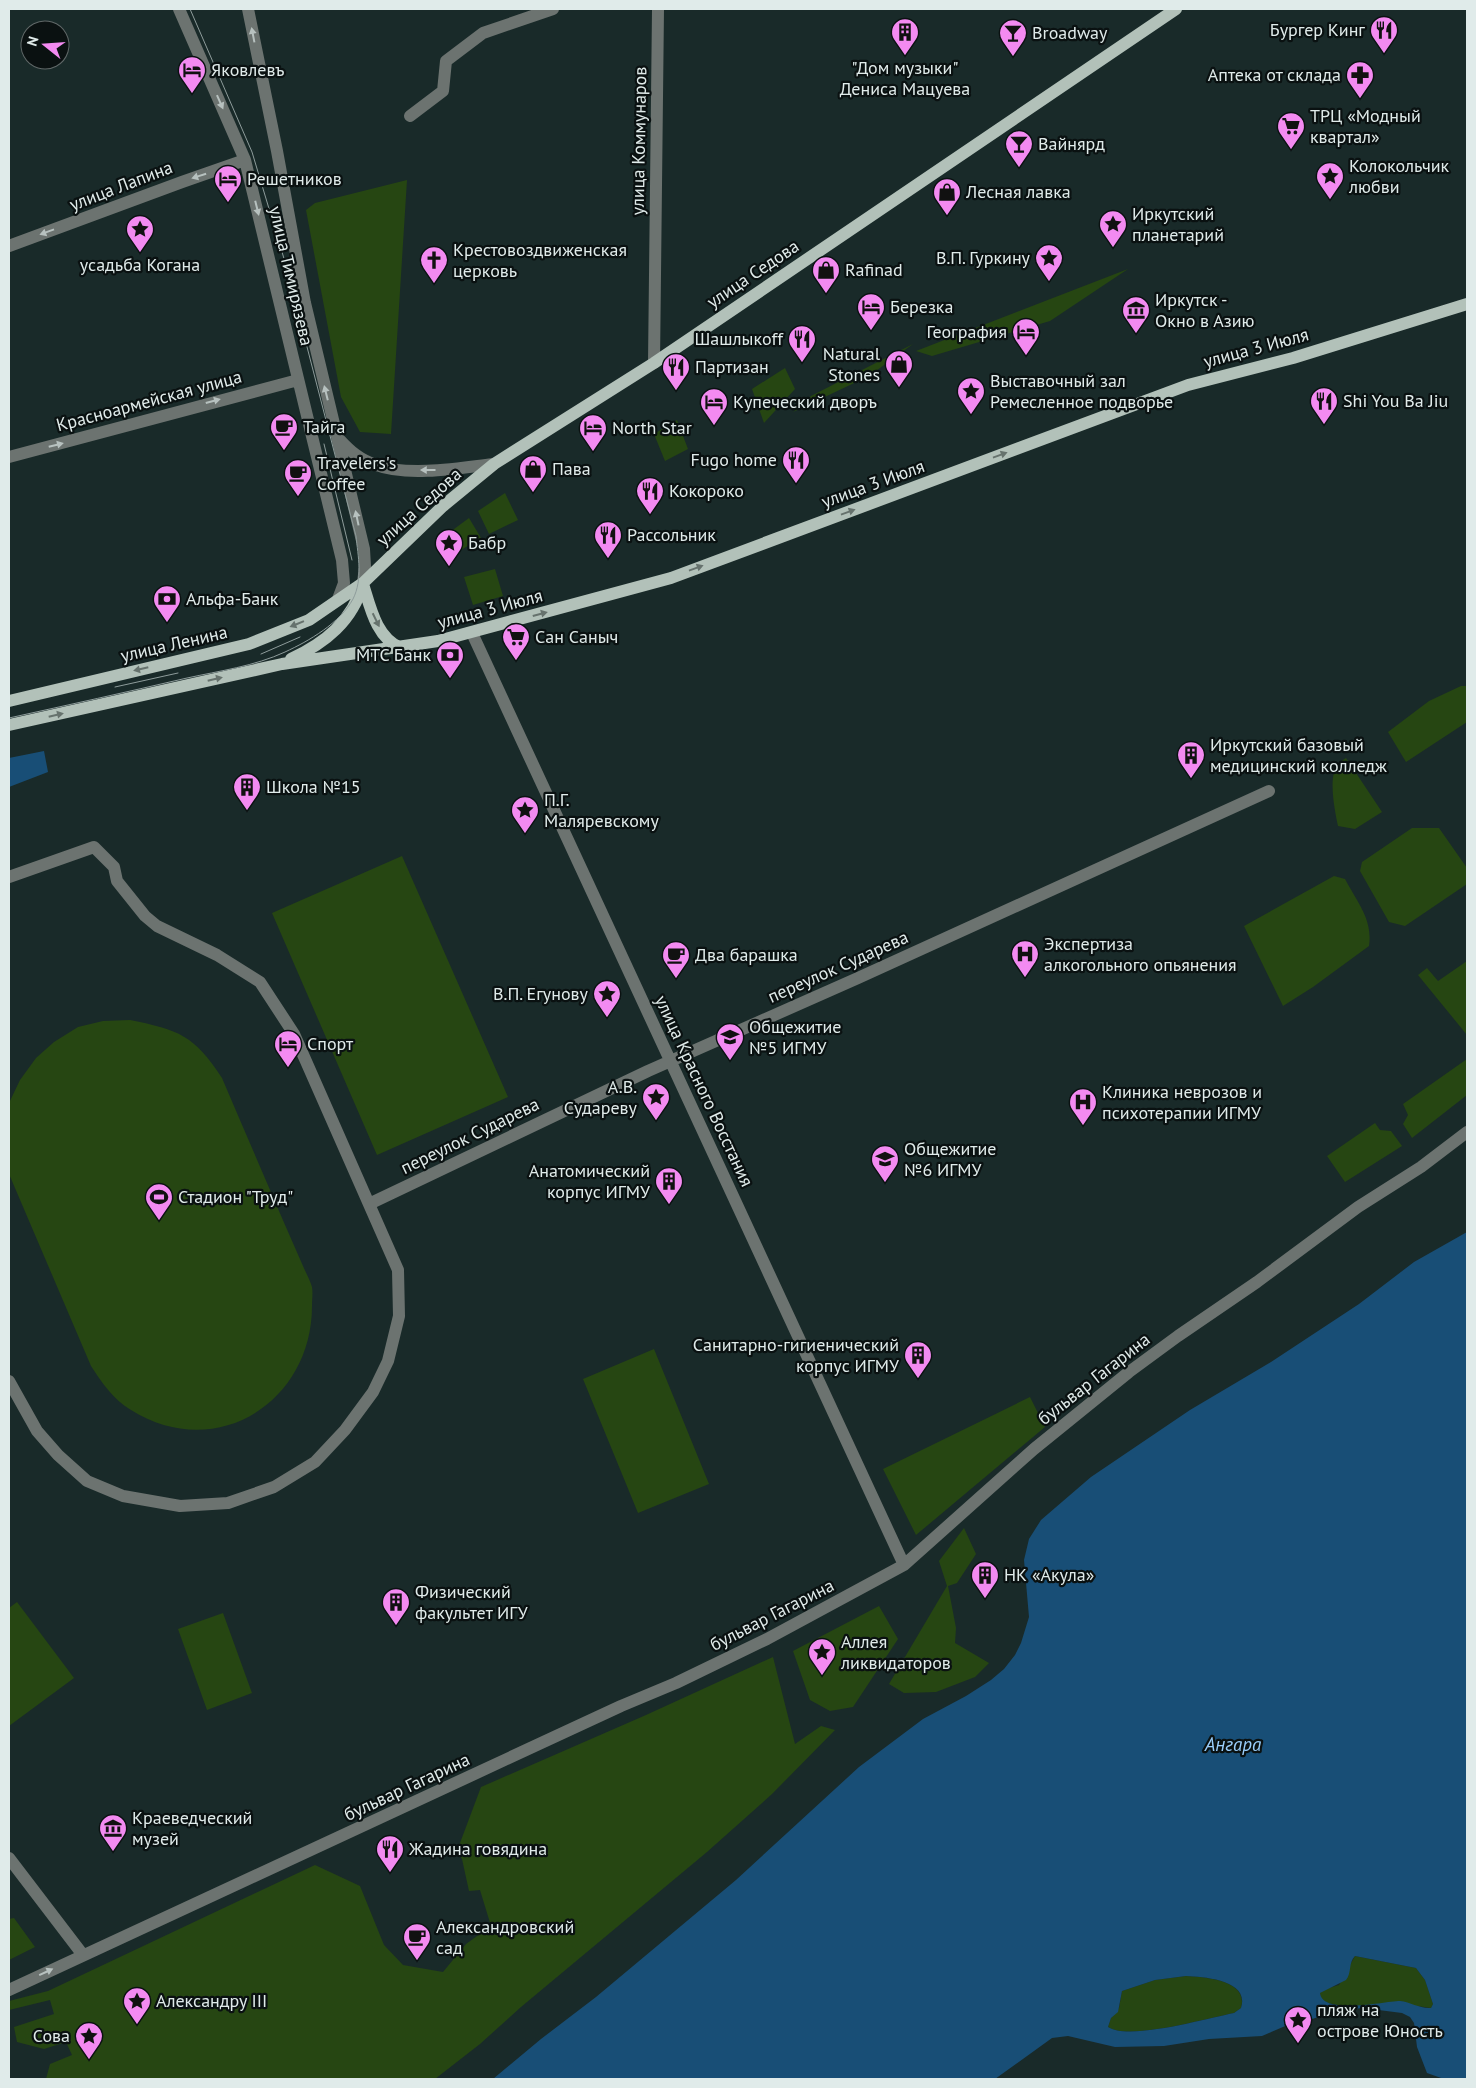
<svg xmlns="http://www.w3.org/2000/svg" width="1476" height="2088" font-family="'PT Sans',sans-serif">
<rect width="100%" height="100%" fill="#192a29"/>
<!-- green -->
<path fill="#264612" d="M 407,180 L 391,434 L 360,432 L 341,397 L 306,210 L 315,203 Z
M 1128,269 L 1050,321 L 932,356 L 916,351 Z
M 913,344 L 869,376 L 793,412 L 811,396 Z
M 785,368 L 795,389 L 764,423 L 752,389 Z
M 677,420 L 688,449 L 665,461 L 654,434 Z
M 505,493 L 518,520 L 489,534 L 478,511 Z
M 469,518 L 481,538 L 456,553 L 450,532 Z
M 495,569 L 503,596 L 473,605 L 464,577 Z
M 1461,686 L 1467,686 L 1467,722 L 1406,762 L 1388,732 L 1429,701 Z
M 1346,758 L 1382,812 L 1355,829 L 1338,826 C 1335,812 1328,778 1337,766 C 1338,763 1343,760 1346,758 Z
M 1412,828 L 1439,828 L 1467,868 L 1467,884 L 1405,926 L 1389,922 L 1360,871 L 1362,862 Z
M 402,856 L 508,1097 L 377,1155 L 272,913 Z
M 1334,876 L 1345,879 C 1357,902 1373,919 1369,946 L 1313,987 L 1283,1006 L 1244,926 Z
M 1467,961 L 1467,1035 L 1418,975 L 1427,968 L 1438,981 Z
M 130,1020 C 179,1030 194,1035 222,1078 C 242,1125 262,1171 282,1218 C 289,1234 296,1250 303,1266 C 306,1273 310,1280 312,1287 C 313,1293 312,1300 312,1306 C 312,1403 215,1463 131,1410 C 113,1399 102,1383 91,1366 L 9,1174 L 9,1103 L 20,1080 L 36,1058 L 54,1042 L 78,1027 L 103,1021 Z
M 1467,1059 L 1467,1095 L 1412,1138 L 1403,1124 L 1408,1115 L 1403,1104 Z
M 1375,1123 L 1380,1130 L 1391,1131 L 1402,1146 L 1345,1182 L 1327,1156 Z
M 654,1349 L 709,1484 L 638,1513 L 583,1379 Z
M 1030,1397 L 1045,1427 L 916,1535 L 883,1469 Z
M 964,1528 L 976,1554 L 957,1583 L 948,1586 L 956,1628 L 955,1643 L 989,1663 L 975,1677 L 936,1692 L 904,1693 L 889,1684 L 947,1586 L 939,1561 Z
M 17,1602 L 74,1678 L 9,1726 L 9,1608 Z
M 879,1606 L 898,1639 L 853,1707 L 830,1711 L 810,1700 L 793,1651 Z
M 223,1613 L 252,1693 L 207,1710 L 178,1629 Z
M 773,1657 L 795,1744 L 821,1726 L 835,1730 L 772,1794 L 707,1852 L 521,2007 L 480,2044 L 435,2079 L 46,2079 L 50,2064 L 72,2055 L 66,2042 L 44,2049 L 17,2042 L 14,2027 L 54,2014 L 50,2000 L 9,2010 L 9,2001 L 48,1991 L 315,1865 L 360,1886 L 384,1945 L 403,1965 L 443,1972 L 466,1944 L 491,1926 L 480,1890 L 469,1891 L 462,1859 L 457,1851 L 481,1787 L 646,1715 Z
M 14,1918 L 35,1947 L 9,1960 L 9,1919 Z
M 1355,1956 L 1416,1968 L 1425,1980 L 1433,2004 L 1431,2008 L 1417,2006 C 1398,2006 1341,2009 1326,2002 C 1322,2000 1320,1998 1320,1993 L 1322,1990 L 1339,1985 Z
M 1186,1976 C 1205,1977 1249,1980 1241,2008 L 1234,2013 C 1208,2018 1129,2041 1108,2027 L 1111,2018 L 1119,2008 L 1122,1991 L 1155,1980 Z"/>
<!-- water -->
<path fill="#184e76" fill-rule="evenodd" d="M 44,751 L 48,772 L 9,787 L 9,758 Z
M 1467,1232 L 1467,2079 L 1444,2079 L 1427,2073 L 1417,2047 L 1414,2023 L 1410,2017 L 1402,2013 L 1363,2008 L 1340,2010 L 1306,2021 L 1290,2024 L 1262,2036 L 1209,2039 L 1164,2046 L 1115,2047 L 1068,2036 L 1052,2038 L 995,2079 L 493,2079 L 541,2039 L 596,1997 L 736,1880 L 859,1767 L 923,1719 L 966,1696 L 991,1680 L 1004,1669 L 1015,1655 L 1021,1643 L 1029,1617 L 1024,1560 L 1029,1539 L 1041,1520 L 1091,1477 L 1190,1410 L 1271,1362 L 1359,1304 L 1414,1262 ZM 1355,1956 L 1416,1968 L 1425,1980 L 1433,2004 L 1431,2008 C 1420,2009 1411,2002 1400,2001 C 1385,2001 1323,2016 1320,1993 L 1346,1980 C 1352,1973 1348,1963 1355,1956 ZM 1186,1976 C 1205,1977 1250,1980 1241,2008 L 1234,2013 C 1208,2018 1129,2041 1108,2027 L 1111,2018 L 1118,2012 L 1122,1991 L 1155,1980 Z"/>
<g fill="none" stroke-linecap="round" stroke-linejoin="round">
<!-- minor -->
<path stroke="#6c7370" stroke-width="12" d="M 179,9 L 245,160 L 342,560 L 344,583 L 338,599
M 248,9 L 277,151 L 305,303 L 364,549 L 365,566 L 363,583
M 410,116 L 443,91 L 446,61 L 483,33 L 553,9
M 9,246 L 182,182 L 245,160
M 654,363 L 658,9
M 339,439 C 350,451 360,460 376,465 C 407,477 461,468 494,464
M 9,457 L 298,380
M 472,633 L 904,1565
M 9,877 L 94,847 L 114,867 L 117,881 L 145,916 L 157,926 L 217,955 L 260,982 L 294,1034 L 398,1270 L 399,1316 L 388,1361 L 373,1392 L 345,1430 L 315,1462 L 274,1487 L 228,1503 L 180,1506 L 123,1496 L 87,1481 L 58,1455 L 37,1431 L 9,1381
M 369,1204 L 648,1071 L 858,978 L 1269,791
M 9,1858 L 83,1955
M 9,1990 L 621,1706 L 676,1683 L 767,1639 L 904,1565 L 1034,1449 L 1129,1372 L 1178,1336 L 1257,1282 L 1358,1207 L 1421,1167 L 1467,1132"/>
<!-- major -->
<path stroke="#b2c1b9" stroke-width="12" d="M 363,584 C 370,606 376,638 401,648
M 291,659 C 325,643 353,621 363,583
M 9,701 L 249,644 L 309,620 L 363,583 L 443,506 L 494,464 L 654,363 L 1176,9
M 9,725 L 282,664 L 438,641 L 671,578 L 1188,385 L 1293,358 L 1467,304"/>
<!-- tram -->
<path stroke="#8e9c9b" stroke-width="1" d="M 324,444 L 352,560
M 261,654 L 300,637
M 115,687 L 178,673
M 9,718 C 68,705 127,692 187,678 C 219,671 255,666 285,652 C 309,641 340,623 353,599 C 363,579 358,556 356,536 L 285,262 L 252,152 L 190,9"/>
</g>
<!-- one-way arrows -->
<defs><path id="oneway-solid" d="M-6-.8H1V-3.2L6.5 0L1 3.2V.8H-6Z" transform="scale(1.25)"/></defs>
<g fill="#b7c1bf">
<use href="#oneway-solid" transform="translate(253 35) rotate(-101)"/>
<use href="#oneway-solid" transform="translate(220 102) rotate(66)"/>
<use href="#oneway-solid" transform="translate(199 176) rotate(162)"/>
<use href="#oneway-solid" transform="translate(257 208) rotate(76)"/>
<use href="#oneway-solid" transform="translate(47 232) rotate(160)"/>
<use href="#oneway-solid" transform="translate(326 393) rotate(-104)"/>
<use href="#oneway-solid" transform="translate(213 401) rotate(-15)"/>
<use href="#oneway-solid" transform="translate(56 445) rotate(-14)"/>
<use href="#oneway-solid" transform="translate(428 470) rotate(180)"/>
<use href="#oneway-solid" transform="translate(357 518) rotate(-102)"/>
<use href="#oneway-solid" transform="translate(46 1972) rotate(-25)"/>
</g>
<g fill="#66726d">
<use href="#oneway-solid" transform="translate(1000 455) rotate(-20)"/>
<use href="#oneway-solid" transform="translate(848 512) rotate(-20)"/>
<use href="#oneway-solid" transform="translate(696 568) rotate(-20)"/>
<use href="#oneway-solid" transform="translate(540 614) rotate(-15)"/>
<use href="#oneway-solid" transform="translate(376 620) rotate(64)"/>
<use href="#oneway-solid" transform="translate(297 624) rotate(158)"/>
<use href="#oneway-solid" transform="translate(141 669) rotate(167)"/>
<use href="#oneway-solid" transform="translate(215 679) rotate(-13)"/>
<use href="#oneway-solid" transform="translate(56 715) rotate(-13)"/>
</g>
<!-- icons -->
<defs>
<g id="restaurant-pin" transform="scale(1.4375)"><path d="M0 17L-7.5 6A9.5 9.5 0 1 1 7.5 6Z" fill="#f38af1" stroke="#0a1111"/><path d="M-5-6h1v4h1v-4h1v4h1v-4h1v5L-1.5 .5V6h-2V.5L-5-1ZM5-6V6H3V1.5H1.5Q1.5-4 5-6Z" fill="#111"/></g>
<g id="building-pin" transform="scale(1.4375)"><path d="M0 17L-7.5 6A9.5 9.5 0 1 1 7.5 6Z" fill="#f38af1" stroke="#0a1111"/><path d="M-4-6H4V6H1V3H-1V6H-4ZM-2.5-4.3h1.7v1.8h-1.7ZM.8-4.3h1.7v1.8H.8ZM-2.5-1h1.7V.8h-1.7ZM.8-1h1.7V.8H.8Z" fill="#111"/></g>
<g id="bar-pin" transform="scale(1.4375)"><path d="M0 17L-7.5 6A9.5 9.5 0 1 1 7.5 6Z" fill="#f38af1" stroke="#0a1111"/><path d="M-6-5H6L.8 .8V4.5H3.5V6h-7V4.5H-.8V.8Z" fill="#111"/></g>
<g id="hotel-pin" transform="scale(1.4375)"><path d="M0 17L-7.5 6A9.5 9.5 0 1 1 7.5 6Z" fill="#f38af1" stroke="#0a1111"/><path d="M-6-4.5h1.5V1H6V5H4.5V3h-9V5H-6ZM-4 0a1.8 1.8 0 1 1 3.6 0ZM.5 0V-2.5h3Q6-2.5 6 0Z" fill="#111"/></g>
<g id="pharmacy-pin" transform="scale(1.4375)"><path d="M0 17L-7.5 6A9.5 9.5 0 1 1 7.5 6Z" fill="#f38af1" stroke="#0a1111"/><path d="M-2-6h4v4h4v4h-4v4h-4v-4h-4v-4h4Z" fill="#111"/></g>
<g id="supermarket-pin" transform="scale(1.4375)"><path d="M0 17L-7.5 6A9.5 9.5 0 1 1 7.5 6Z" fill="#f38af1" stroke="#0a1111"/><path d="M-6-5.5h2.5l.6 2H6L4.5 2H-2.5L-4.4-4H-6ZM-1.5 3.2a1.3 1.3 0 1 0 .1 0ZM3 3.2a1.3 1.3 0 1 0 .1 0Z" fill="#111"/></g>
<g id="sight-pin" transform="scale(1.4375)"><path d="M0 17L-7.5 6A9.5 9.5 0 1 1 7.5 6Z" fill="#f38af1" stroke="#0a1111"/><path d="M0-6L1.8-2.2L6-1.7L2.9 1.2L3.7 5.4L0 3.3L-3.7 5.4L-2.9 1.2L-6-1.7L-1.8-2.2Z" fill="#111"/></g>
<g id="shop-pin" transform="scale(1.4375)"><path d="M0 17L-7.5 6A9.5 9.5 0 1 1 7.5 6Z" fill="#f38af1" stroke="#0a1111"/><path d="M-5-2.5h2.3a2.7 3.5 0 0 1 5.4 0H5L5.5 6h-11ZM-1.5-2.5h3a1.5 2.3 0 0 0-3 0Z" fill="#111"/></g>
<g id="church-pin" transform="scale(1.4375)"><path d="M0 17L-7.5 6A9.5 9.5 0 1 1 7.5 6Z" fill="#f38af1" stroke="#0a1111"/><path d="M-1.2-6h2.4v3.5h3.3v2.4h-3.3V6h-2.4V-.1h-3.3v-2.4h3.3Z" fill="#111"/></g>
<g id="museum-pin" transform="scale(1.4375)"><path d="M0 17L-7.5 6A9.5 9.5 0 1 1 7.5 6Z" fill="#f38af1" stroke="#0a1111"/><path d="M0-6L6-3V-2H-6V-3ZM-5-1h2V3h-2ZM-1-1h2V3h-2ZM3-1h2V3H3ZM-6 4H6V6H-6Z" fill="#111"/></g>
<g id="cafe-pin" transform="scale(1.4375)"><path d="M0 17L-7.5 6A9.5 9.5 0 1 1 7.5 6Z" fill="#f38af1" stroke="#0a1111"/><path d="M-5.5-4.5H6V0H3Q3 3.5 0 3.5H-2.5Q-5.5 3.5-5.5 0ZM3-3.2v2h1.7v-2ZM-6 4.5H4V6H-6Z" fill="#111"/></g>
<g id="bank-pin" transform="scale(1.4375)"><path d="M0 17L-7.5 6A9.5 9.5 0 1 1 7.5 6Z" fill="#f38af1" stroke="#0a1111"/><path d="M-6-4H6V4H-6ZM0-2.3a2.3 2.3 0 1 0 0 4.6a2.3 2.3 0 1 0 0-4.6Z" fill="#111"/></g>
<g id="hospital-pin" transform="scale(1.4375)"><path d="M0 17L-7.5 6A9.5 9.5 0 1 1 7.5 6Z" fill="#f38af1" stroke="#0a1111"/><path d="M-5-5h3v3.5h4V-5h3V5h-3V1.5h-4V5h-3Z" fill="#111"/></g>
<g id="university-pin" transform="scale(1.4375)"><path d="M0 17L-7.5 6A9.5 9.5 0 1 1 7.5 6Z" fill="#f38af1" stroke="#0a1111"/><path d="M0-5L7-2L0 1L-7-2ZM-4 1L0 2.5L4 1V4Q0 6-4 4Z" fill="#111"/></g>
<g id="stadium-pin" transform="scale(1.4375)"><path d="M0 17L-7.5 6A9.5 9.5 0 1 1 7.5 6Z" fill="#f38af1" stroke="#0a1111"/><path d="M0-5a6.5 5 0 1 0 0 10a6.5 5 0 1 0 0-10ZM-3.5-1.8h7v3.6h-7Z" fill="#111"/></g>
</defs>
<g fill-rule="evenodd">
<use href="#restaurant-pin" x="1384" y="30"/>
<use href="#building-pin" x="905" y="32"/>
<use href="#bar-pin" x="1013" y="33"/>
<use href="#hotel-pin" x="192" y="70"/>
<use href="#pharmacy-pin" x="1360" y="75"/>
<use href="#supermarket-pin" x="1291" y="126"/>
<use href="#bar-pin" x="1019" y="144"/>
<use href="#sight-pin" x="1330" y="176"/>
<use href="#hotel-pin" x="228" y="179"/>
<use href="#shop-pin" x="947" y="192"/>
<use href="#sight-pin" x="1113" y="224"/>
<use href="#sight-pin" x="140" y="229"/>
<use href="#sight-pin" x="1049" y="258"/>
<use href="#church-pin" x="434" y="260"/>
<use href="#shop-pin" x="826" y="270"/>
<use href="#hotel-pin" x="871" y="307"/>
<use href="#museum-pin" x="1136" y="310"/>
<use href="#hotel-pin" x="1026" y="332"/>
<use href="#restaurant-pin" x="802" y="339"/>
<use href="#shop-pin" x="899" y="364"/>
<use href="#restaurant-pin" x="676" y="367"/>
<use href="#sight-pin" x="971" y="391"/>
<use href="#restaurant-pin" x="1324" y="401"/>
<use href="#hotel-pin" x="714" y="402"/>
<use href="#cafe-pin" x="284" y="427"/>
<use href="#hotel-pin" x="593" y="428"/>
<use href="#restaurant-pin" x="796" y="460"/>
<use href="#shop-pin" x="533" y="469"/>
<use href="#cafe-pin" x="298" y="473"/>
<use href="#restaurant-pin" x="650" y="491"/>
<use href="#restaurant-pin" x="608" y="535"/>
<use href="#sight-pin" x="449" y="543"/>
<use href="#bank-pin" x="167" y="599"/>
<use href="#supermarket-pin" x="516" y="637"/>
<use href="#bank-pin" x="450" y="655"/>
<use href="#building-pin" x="1191" y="755"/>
<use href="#building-pin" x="247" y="787"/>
<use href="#sight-pin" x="525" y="810"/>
<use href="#hospital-pin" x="1025" y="954"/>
<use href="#cafe-pin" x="676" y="955"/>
<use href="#sight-pin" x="607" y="994"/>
<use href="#university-pin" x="730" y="1037"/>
<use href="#hotel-pin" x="288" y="1044"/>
<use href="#sight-pin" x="656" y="1097"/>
<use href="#hospital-pin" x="1083" y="1102"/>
<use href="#university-pin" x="885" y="1159"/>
<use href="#building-pin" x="669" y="1181"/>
<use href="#stadium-pin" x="159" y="1197"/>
<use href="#building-pin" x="918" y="1355"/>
<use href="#building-pin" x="985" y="1575"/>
<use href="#building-pin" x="396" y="1602"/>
<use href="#sight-pin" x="822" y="1652"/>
<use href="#museum-pin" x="113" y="1828"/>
<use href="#restaurant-pin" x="390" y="1849"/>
<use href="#cafe-pin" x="417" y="1937"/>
<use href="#sight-pin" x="137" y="2001"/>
<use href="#sight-pin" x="1298" y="2020"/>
<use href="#sight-pin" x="89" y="2036"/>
</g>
<g text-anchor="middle" stroke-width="4.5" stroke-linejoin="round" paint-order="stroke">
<!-- poi labels -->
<g font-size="18" fill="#e0ebea" stroke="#0a1111" text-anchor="start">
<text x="1365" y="36" text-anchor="end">Бургер Кинг</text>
<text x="1032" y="39">Broadway</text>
<text x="905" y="74" text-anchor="middle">"Дом музыки"<tspan x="905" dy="21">Дениса Мацуева</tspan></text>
<text x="211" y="76">Яковлевъ</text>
<text x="1341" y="81" text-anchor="end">Аптека от склада</text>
<text x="1310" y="122">ТРЦ «Модный<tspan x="1310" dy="21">квартал»</tspan></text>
<text x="1038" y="150">Вайнярд</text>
<text x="1349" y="172">Колокольчик<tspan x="1349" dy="21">любви</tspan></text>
<text x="247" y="185">Решетников</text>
<text x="966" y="198">Лесная лавка</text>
<text x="1132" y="220">Иркутский<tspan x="1132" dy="21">планетарий</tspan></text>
<text x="453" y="256">Крестовоздвиженская<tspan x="453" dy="21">церковь</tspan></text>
<text x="1030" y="264" text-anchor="end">В.П. Гуркину</text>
<text x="140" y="271" text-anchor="middle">усадьба Когана</text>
<text x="845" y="276">Rafinad</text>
<text x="1155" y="306">Иркутск -<tspan x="1155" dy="21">Окно в Азию</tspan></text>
<text x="890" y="313">Березка</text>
<text x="1007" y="338" text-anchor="end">География</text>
<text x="783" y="345" text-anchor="end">Шашлыкoff</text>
<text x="880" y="360" text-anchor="end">Natural<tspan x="880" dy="21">Stones</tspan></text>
<text x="695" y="373">Партизан</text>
<text x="990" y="387">Выставочный зал<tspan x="990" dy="21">Ремесленное подворье</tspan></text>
<text x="1343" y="407">Shi You Ba Jiu</text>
<text x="733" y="408">Купеческий дворъ</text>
<text x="303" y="433">Тайга</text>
<text x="612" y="434">North Star</text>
<text x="777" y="466" text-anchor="end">Fugo home</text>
<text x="317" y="469">Travelers's<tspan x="317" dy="21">Coffee</tspan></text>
<text x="552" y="475">Пава</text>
<text x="669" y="497">Кокороко</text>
<text x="627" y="541">Рассольник</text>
<text x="468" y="549">Бабр</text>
<text x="186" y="605">Альфа-Банк</text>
<text x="535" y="643">Сан Саныч</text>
<text x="431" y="661" text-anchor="end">МТС Банк</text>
<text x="1210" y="751">Иркутский базовый<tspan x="1210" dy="21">медицинский колледж</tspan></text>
<text x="266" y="793">Школа №15</text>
<text x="544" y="806">П.Г.<tspan x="544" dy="21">Маляревскому</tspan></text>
<text x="1044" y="950">Экспертиза<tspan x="1044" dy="21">алкогольного опьянения</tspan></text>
<text x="695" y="961">Два барашка</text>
<text x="588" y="1000" text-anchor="end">В.П. Егунову</text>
<text x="749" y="1033">Общежитие<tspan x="749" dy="21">№5 ИГМУ</tspan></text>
<text x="307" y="1050">Спорт</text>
<text x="637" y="1093" text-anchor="end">А.В.<tspan x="637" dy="21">Судареву</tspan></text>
<text x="1102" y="1098">Клиника неврозов и<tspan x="1102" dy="21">психотерапии ИГМУ</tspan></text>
<text x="904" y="1155">Общежитие<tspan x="904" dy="21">№6 ИГМУ</tspan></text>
<text x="650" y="1177" text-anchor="end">Анатомический<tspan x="650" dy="21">корпус ИГМУ</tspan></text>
<text x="178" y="1203">Стадион "Труд"</text>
<text x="899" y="1351" text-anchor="end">Санитарно-гигиенический<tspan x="899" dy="21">корпус ИГМУ</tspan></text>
<text x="1004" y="1581">НК «Акула»</text>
<text x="415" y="1598">Физический<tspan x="415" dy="21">факультет ИГУ</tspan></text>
<text x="841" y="1648">Аллея<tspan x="841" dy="21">ликвидаторов</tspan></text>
<text x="132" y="1824">Краеведческий<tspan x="132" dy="21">музей</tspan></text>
<text x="409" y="1855">Жадина говядина</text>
<text x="436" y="1933">Александровский<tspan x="436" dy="21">сад</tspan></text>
<text x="156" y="2007">Александру III</text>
<text x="1317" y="2016">пляж на<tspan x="1317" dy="21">острове Юность</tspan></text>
<text x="70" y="2042" text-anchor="end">Сова</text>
</g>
<!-- street labels -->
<g font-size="18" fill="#e0ebea" stroke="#0a1111">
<text transform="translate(639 141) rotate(-89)" y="6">улица Коммунаров</text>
<text transform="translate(121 186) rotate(-21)" y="6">улица Лапина</text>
<text transform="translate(753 274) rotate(-34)" y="6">улица Седова</text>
<text transform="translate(291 276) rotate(77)" y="6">улица Тимирязева</text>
<text transform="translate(1256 348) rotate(-15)" y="6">улица 3 Июля</text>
<text transform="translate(149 401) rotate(-15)" y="6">Красноармейская улица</text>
<text transform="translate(873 484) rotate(-20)" y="6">улица 3 Июля</text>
<text transform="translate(419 507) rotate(-42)" y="6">улица Седова</text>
<text transform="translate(490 609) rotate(-15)" y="6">улица 3 Июля</text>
<text transform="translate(174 644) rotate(-13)" y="6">улица Ленина</text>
<text transform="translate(838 967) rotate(-24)" y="6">переулок Сударева</text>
<text transform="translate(704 1091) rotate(65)" y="6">улица Красного Восстания</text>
<text transform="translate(470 1136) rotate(-26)" y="6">переулок Сударева</text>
<text transform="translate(1094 1379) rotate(-38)" y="6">бульвар Гагарина</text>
<text transform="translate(772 1615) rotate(-27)" y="6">бульвар Гагарина</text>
<text transform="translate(407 1787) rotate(-25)" y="6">бульвар Гагарина</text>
</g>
<!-- water labels -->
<g font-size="19" font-style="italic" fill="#9acefb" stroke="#0a1111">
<text x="1233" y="1751">Ангара</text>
</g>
</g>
<!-- border -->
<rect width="1476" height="2088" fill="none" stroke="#e0ebea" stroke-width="20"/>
<!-- north arrow -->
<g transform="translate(45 45) rotate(287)"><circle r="24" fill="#0a1111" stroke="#606868"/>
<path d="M0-4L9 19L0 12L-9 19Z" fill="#f38af1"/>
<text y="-8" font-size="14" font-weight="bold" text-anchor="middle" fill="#e0ebea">N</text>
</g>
</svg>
